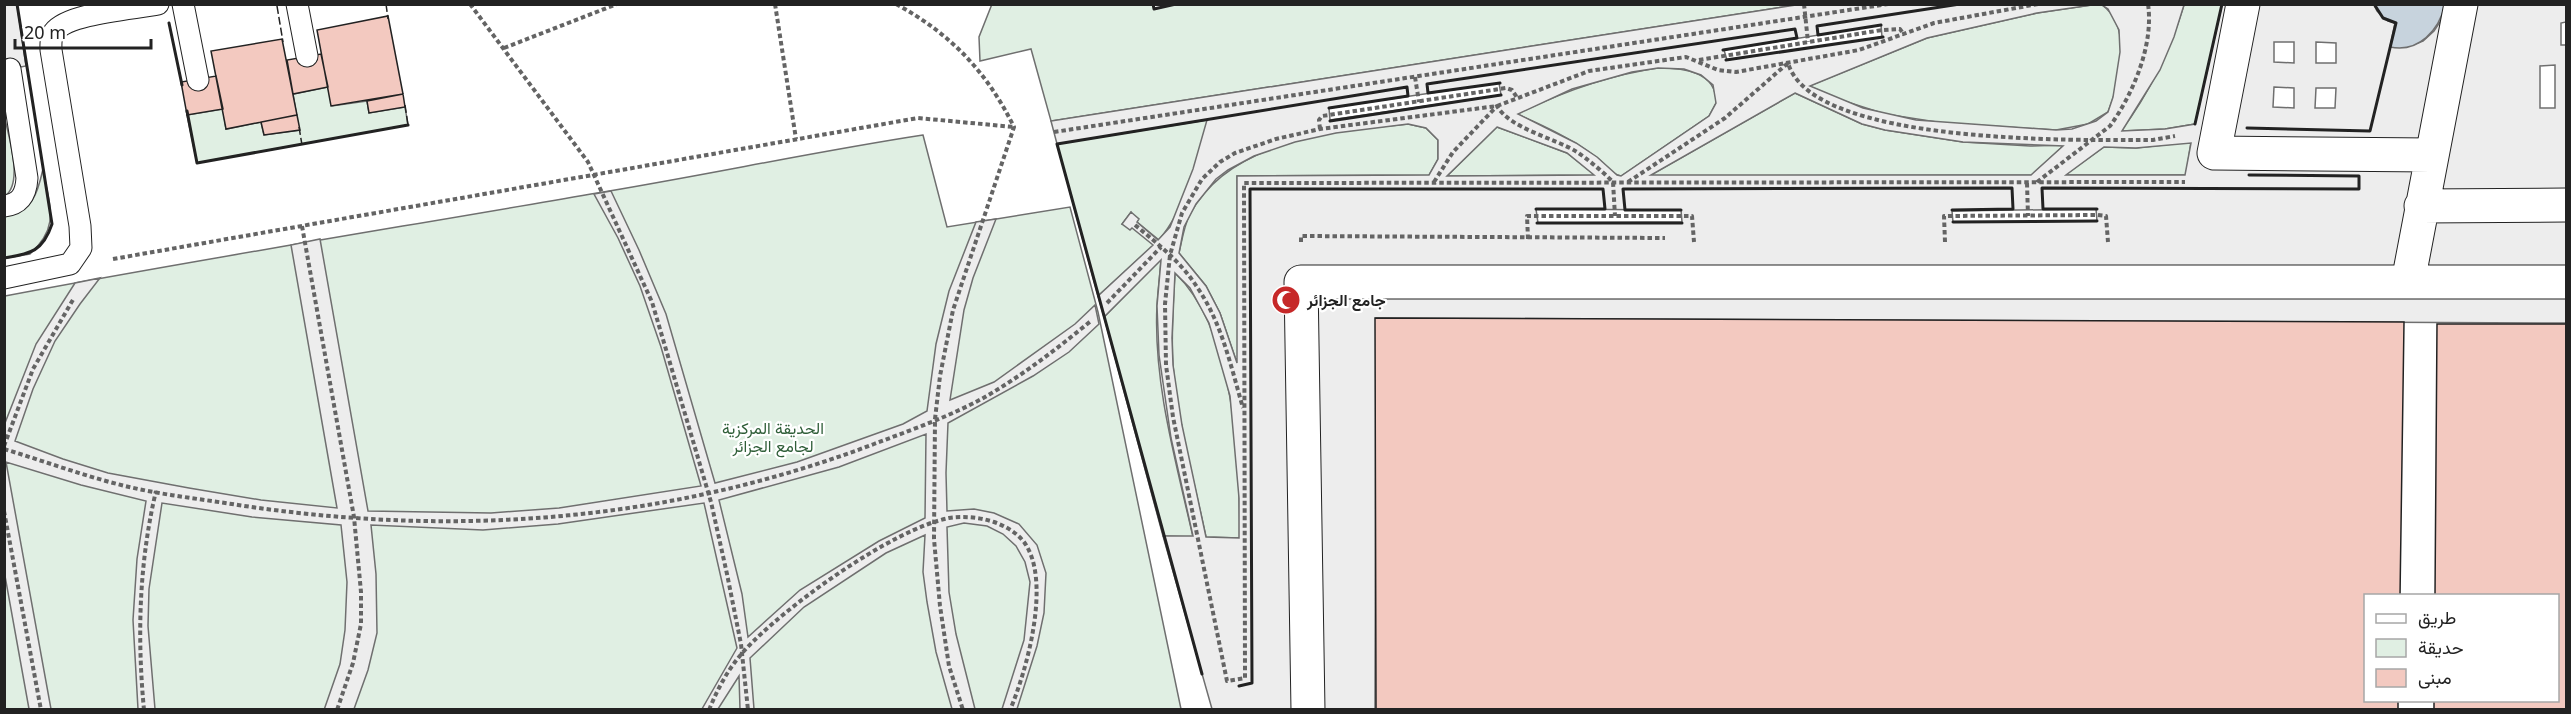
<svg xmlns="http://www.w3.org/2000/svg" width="2571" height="714" font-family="'Noto Sans',Vazirmatn,sans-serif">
<rect width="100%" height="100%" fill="#fff"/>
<!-- green -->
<path fill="#e0efe3" stroke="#6f6f6f" stroke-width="1.5" d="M 992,4 L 1153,4 L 1154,9 L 1176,4 L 1796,5 L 1051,121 L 1031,49 L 980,61 L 979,37 Z
M 2091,5 L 2102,5 C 2133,27 2120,83 2108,112 L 2088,124 L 2056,130 L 1943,123 L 1885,114 L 1841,100 L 1809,86 L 1927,38 L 2037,13 Z
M 2184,5 L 2222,5 L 2195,124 L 2165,129 L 2121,131 C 2150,92 2170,51 2184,5 Z
M 1658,68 C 1683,68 1717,71 1716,103 L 1709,116 L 1621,176 C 1611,175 1604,162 1596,157 C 1572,139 1544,126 1517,114 C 1562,92 1609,75 1658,68 Z
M 328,87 L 332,106 L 367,101 L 369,113 L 405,107 L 408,125 L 197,163 L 187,115 L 223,109 L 226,129 L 261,122 L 264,135 L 299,130 L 293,94 Z
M 1795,93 L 1862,124 L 1885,130 L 1963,142 L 2030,146 L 2064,145 L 2032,175 L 1649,176 Z
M 4,115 C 8,134 24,183 5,196 Z
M 1208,119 C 1198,160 1186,208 1159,240 L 1137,222 L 1131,212 L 1122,224 L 1132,227 L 1154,245 L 1098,296 L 1057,144 Z
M 1408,124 L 1426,128 L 1438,140 L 1438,159 L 1429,175 L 1237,176 L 1238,366 L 1220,313 L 1206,286 L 1179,253 C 1182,240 1184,226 1190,214 C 1230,140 1333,131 1408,124 Z
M 1497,127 L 1567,153 L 1595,175 L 1447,176 Z
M 923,135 L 947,227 L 1070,207 L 1098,312 L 1181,709 L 5,710 L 5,296 C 200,259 395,228 591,194 C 702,176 812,152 923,135 Z
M 2191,142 L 2186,175 L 2065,175 L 2104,147 L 2136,148 Z
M 43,169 C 49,206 61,226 30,254 L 5,258 L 5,216 C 33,209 37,196 43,169 Z
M 1161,259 C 1160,274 1158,289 1157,305 C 1153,382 1176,462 1193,537 L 1163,536 L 1104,317 Z
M 1175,273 C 1236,331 1239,459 1240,538 L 1206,537 C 1194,480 1178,423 1173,365 C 1171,334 1173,303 1175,273 Z"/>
<!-- parking -->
<path fill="#ededed" stroke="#6f6f6f" stroke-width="1.5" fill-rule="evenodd" d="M 4,5 L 17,5 L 26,66 L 5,70 Z
M 1796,5 L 2092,5 L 2037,13 L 1927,38 L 1810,86 L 1863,108 L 1916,120 L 2056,130 L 2072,129 L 2096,121 L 2108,112 L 2113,97 L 2120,52 L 2119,30 L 2108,9 L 2102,5 L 2092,5 L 2184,5 L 2174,37 L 2160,70 L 2122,131 L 2165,129 L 2195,124 L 2222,5 L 2374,5 L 2377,11 L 2388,21 L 2396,23 L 2391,47 L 2409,46 L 2423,41 L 2434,31 L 2442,19 L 2445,5 L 2566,5 L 2566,22 L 2561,23 L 2561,45 L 2566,45 L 2566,323 L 1376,318 L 1375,709 L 1212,709 L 1163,536 L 1193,536 L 1171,438 L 1159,355 L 1157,306 L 1161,260 L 1104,317 L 1098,296 L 1153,245 L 1132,228 L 1130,230 L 1122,224 L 1131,212 L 1139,219 L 1137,222 L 1158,240 L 1170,227 L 1193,169 L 1207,120 L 1057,144 L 1051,121 ZM 1881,25 L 1882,37 L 1727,60 L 1724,50 ZM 2274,42 L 2294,42 L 2294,63 L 2274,62 ZM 2316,42 L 2336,43 L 2336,63 L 2316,63 ZM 2555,65 L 2555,108 L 2540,108 L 2540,66 ZM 1658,68 L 1684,69 L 1701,75 L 1713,85 L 1716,103 L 1709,116 L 1621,176 L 1617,175 L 1597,157 L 1576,143 L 1518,114 L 1572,89 L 1632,72 ZM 1499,83 L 1501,95 L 1330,120 L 1329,108 ZM 2274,87 L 2294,88 L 2294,108 L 2273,107 ZM 2316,88 L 2336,88 L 2335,108 L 2315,108 ZM 1795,93 L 1862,124 L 1885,130 L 1963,142 L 2063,146 L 2031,175 L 1651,175 ZM 1408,124 L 1426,128 L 1438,140 L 1438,159 L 1429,175 L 1237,176 L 1237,363 L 1220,313 L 1206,286 L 1179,253 L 1184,227 L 1196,204 L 1216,179 L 1228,170 L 1254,156 L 1295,142 L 1336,133 ZM 1497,127 L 1567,153 L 1594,175 L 1447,176 ZM 2191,143 L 2185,175 L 2066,175 L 2104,147 L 2136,148 ZM 1536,209 L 1681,210 L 1682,222 L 1538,223 ZM 2096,209 L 2097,221 L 1953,222 L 1952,211 ZM 1175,273 L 1190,288 L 1209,323 L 1230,396 L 1239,498 L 1239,538 L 1206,537 L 1182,425 L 1173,365 L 1172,338 Z
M 611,191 L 639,250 L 666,314 L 715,483 L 797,462 L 903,424 L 927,411 L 936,344 L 949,291 L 976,222 L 996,219 L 973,278 L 964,310 L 950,400 L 994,382 L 1075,324 L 1095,305 L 1099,324 L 1069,352 L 1033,376 L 948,423 L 946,473 L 947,511 L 974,509 L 994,513 L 1019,524 L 1037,545 L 1046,573 L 1044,613 L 1037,646 L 1017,709 L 1002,709 L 1024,640 L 1030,582 L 1025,562 L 1016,546 L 1003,534 L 987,526 L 964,523 L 947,527 L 949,592 L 956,634 L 975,709 L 952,709 L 936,652 L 927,602 L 923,572 L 925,535 L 886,553 L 804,607 L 750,658 L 754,709 L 740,709 L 739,676 L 718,709 L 702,709 L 737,648 L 704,503 L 558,524 L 483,530 L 371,525 L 376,574 L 377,633 L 368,670 L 354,709 L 324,710 L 340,664 L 345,630 L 347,582 L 341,525 L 252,517 L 162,503 L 149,589 L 148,626 L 155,709 L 138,709 L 133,620 L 137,559 L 146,501 L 81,485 L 6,462 L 51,709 L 29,709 L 5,576 L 5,423 L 36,344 L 75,283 L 100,278 L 80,304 L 55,341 L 33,389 L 15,441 L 63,459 L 108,473 L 189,488 L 261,500 L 337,508 L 291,245 L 320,239 L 368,511 L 491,513 L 559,508 L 701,486 L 661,347 L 640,286 L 618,238 L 594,194 ZM 926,434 L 925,518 L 879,541 L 800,590 L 748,637 L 742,594 L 719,500 L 839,467 Z"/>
<!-- water -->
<path fill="#c7d3dd" stroke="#6f6f6f" stroke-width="1.5" d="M 2374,5 L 2445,5 C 2439,30 2419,53 2390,47 L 2395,23 L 2383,18 Z"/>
<!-- building -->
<path fill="#f3c9c0" stroke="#222" stroke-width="1.5" d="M 388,16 L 403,94 L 331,106 L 317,30 Z
M 282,39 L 297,115 L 226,129 L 211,51 Z
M 321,54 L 328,87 L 293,94 L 287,60 Z
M 216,76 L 223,109 L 187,115 L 181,82 Z
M 403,94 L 405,107 L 369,113 L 367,101 Z
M 297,115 L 300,130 L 264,135 L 261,122 Z
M 1375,318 L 2404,322 L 2400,596 L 2366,596 L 2366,700 L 2398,700 L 2398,710 L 1376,710 Z
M 2437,324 L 2566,324 L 2566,710 L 2434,710 L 2434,700 L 2558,700 L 2558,596 L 2435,596 Z"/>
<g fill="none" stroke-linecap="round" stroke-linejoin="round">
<!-- lane casing -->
<g stroke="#222" stroke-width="23">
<path id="lane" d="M 183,4 L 198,80
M 297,4 L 307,56
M 4,206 C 21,204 26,194 27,178 L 10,69
M 4,278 L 70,264 L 81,248 L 80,226 L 51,50 C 51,44 50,38 54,32 C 68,13 134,9 158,4"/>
</g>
<!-- street casing -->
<g stroke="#222" stroke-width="35">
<path id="street" d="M 2243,4 L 2214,153 L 2431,155
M 2421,206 L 2566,205
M 2408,282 L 2461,4
M 1308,710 L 1301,282 L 2566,282"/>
</g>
<!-- path -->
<path stroke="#646464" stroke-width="4" stroke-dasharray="4.5 3" stroke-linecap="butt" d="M 470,4 L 588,162 L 652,302 L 711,502 L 727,574 L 741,644 L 748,710
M 775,4 L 796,139
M 896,4 C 951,34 987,72 1014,127 L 953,310 L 940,376 L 935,419 L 934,539 L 940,606 L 949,666 L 963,710
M 1804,4 L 1808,42
M 2038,4 L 1934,23 L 1859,50 L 1736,72 L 1718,70 L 1686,57 L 1589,71 L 1497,106 L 1320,129 L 1276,139 L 1235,153 L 1220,162 L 1202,179 L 1182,213 L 1170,255 L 1165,304 L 1166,365 L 1173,417 L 1227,681 L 1245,678 L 1244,183 L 2185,182
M 504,48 L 617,4
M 1699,60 L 1882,30 L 1900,29 L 1904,35
M 1415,77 L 1419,102
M 1320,129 L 1319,120 L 1322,116 L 1506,88 L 1512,90 L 1518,99
M 1054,132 L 1888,4
M 1434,182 L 1453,152 L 1497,106 C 1510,129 1555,138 1577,152 C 1590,161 1602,171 1613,182 L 1615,216
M 1628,182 L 1725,118 L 1788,63 C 1812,146 2081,140 2153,140 L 2175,136
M 2037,182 L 2110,126 C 2133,94 2154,45 2148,4
M 2027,183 L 2028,216
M 1135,225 C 1158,244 1181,262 1197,287 C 1222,323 1231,367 1243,408
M 302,226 L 354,517 L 361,592 L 361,624 L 353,663 L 337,710
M 1528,239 L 1527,216 L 1692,216 L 1694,242
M 1301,242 L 1301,236 L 1665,238
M 1945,242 L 1944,216 L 2097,215 L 2106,216 L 2108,242
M 113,259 L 918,118 L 1014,127
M 1107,303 L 1161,247
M 4,446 L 33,369 L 74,298
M 4,449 C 44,461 84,476 125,486 C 162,495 201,499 238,505 C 455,538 668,522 874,444 C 911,430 951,416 985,397 C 1023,375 1058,348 1092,320
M 4,511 L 41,710
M 144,710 C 137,636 139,563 156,491
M 709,710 C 718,688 728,669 744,651 C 783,608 892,529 949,518 C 964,516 979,517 994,522 C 1005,526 1016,532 1024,542 C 1052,580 1027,670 1010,710"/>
<!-- lane -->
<use href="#lane" stroke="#fff" stroke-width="21"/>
<!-- street -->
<use href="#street" stroke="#fff" stroke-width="33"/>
<!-- fence -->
<path stroke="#222" stroke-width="1.5" stroke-dasharray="8 3" stroke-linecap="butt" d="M 386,4 L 388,19
M 277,6 L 283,42
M 405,105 L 408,125
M 299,127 L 302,145"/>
<!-- wall -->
<path stroke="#222" stroke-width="3" d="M 1153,4 L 1154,9 L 1176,4
M 169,23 L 182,85
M 1881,25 L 1818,35 L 1817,26 L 1960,4
M 1726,60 L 1883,37
M 1500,83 L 1428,93 L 1427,84 L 1795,29 L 1797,38 L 1723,50
M 187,111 L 197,163 L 408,125
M 1330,121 L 1501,95
M 2195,124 L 2222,4
M 2247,128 L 2370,131 L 2396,23 L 2383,18 L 2374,4
M 2097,209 L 2043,209 L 2042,188 L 2359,189 L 2359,176 L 2249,175
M 1681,210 L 1625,210 L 1623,189 L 2012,188 L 2013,209 L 1952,210
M 1953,222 L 2097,221
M 1537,223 L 1682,223
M 4,258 C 31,254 43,251 52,224 L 17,4
M 1202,674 L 1057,144 L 1407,87 L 1408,96 L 1329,108
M 1239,686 L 1252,683 L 1250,189 L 1603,189 L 1605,209 L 1536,209"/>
</g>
<!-- icons -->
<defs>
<g id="mosque-disc" transform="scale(1.5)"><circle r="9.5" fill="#c62828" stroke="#fff"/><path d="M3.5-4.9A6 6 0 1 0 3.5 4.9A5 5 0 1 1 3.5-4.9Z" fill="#fff"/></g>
</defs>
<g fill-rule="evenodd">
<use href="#mosque-disc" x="1286" y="300"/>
</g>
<g text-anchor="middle" stroke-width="4.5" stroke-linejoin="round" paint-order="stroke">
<!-- poi labels -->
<g font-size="16" font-weight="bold" fill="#222" stroke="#fff" text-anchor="start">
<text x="1307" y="306">جامع الجزائر</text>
</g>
<!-- park labels -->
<g font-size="16" fill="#2f5e38" stroke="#fff">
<text x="773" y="434">الحديقة المركزية<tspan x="773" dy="18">لجامع الجزائر</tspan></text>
</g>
</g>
<!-- border -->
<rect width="2571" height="714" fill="none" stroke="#222222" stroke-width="12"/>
<!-- legend -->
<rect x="2364" y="594" width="195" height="108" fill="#ffffff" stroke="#a7a7a7" stroke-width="1.5"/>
<rect x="2376" y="614" width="30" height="9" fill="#ffffff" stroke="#a7a7a7" stroke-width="1.5"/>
<text x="2418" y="624" font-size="18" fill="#222222">طريق</text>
<rect x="2376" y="639" width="30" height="18" fill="#e0efe3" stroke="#a7a7a7" stroke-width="1.5"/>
<text x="2418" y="654" font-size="18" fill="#222222">حديقة</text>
<rect x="2376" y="669" width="30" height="18" fill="#f3c9c0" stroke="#a7a7a7" stroke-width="1.5"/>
<text x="2418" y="684" font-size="18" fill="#222222">مبنى</text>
<!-- scale -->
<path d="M15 39v9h136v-9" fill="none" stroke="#222222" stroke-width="3"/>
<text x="24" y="39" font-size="18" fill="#222222" stroke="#ffffff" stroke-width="4.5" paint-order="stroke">20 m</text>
</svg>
